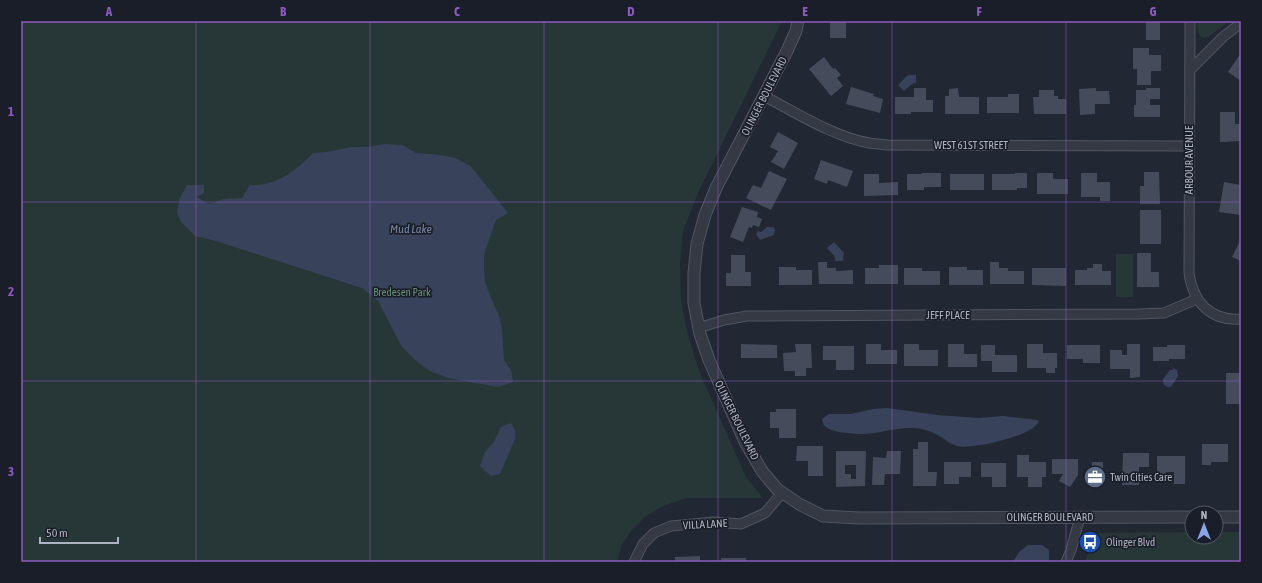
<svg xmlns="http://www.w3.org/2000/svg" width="1262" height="583" font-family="'Asap Condensed',sans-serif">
<rect width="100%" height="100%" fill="#212733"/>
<!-- green -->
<path fill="#273738" d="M 21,21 L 782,21 L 698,193 L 683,231 L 680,263 L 681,300 L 687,332 L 699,371 L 746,477 L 763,498 L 686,498 L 661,507 L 646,516 L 632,530 L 622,544 L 617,562 L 21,562 Z
M 1197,21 L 1229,21 C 1216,30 1197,53 1197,21 Z
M 1116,254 L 1133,254 L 1133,297 L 1116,297 Z
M 1192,532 L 1192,537 L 1216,537 L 1216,532 L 1241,532 L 1241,562 L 1085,562 L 1095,533 Z"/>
<!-- water -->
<path fill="#38435b" d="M 908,75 L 916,75 L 916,83 L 912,84 L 904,91 L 898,85 Z
M 385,144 L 402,145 L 416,153 L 440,155 L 456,158 L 470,166 L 477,174 L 508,213 L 496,220 L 484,254 L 484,270 L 485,282 L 491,298 L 499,316 L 502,329 L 504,360 L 511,370 L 513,382 L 498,387 L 448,378 L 430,371 L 416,361 L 402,347 L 378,301 L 362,288 L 216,241 L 195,236 L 181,222 L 177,212 L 180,198 L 187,185 L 204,185 L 204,193 L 197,197 L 209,204 L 224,199 L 242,198 L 250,185 C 256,185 263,185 269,183 C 285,179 302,165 313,153 L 328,152 L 351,147 L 366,147 Z
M 767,227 L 773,227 L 775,230 L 774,235 L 760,240 L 756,234 L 758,231 L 761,232 Z
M 834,242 L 844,253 L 843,261 L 835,261 L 835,257 L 827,248 Z
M 1173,368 L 1177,370 L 1178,376 L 1171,387 C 1167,387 1165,386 1163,383 L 1163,379 L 1170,370 L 1173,370 Z
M 886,408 L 902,410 L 937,415 L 979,418 L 1003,416 L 1037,420 L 1039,421 C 1034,436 972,450 957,446 C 950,444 945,439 939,436 C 931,431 921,428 913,428 C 895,427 878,434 861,434 C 853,434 831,432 826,427 C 823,425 823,423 822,419 L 829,414 L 851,414 L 873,409 Z
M 511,423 L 515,430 L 515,439 L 500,474 L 491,476 L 480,466 L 485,452 L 494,442 L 501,427 Z
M 1028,545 L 1042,545 L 1049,550 L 1049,562 L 1013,562 L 1019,552 Z"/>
<!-- building -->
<path fill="#444c5b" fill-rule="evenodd" d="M 830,21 L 846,21 L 846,38 L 830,38 Z
M 1146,21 L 1160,21 L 1160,40 L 1146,40 Z
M 1133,48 L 1149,48 L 1149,55 L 1161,55 L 1161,71 L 1151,71 L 1151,85 L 1137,85 L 1137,69 L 1133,69 Z
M 1241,53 L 1241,81 L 1228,72 Z
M 824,57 L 833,69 L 835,68 L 841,75 L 837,78 L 843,86 L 831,96 L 809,69 Z
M 851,87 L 874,94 L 873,96 L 883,99 L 880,113 L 846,104 Z
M 914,88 L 926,88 L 926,100 L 933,100 L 933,112 L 911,112 L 911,114 L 895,114 L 895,97 L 914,97 Z
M 958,88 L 959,97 L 979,97 L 979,114 L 945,114 L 945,96 L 949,96 L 949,89 Z
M 1096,88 L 1096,91 L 1109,91 L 1110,104 L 1095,104 L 1095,114 L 1080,115 L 1079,89 Z
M 1146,88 L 1160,88 L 1160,99 L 1150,99 L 1150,105 L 1160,105 L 1160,117 L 1134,117 L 1134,105 L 1136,105 L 1136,90 L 1146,90 Z
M 1039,90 L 1054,90 L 1054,96 L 1058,96 L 1058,99 L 1066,99 L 1066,114 L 1034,114 L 1033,97 L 1039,97 Z
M 1008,94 L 1019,94 L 1019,113 L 987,113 L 987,97 L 1008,97 Z
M 1220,112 L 1235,112 L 1235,124 L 1241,124 L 1241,141 L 1220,142 Z
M 778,132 L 798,143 L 784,169 L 771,162 L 778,151 L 770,147 Z
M 821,160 L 853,171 L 847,187 L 828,180 L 827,184 L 814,179 Z
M 769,171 L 787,179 L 771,210 L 746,198 L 753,185 L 761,188 Z
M 1144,172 L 1159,172 L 1160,204 L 1140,204 L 1140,186 L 1144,186 Z
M 922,173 L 941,173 L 941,187 L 924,187 L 924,190 L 907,190 L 907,174 L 922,174 Z
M 1015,173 L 1027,173 L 1027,188 L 1017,188 L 1017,190 L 992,190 L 992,174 L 1015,174 Z
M 1037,173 L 1053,173 L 1053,179 L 1068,179 L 1068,194 L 1037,194 Z
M 1081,173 L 1097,173 L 1097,182 L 1110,182 L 1110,201 L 1100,201 L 1100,197 L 1081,197 Z
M 864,174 L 879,174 L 879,183 L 898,182 L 898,195 L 864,196 Z
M 950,174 L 984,174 L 984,190 L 950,190 Z
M 1224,182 L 1241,185 L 1240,215 L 1219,212 Z
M 742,207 L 758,212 L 757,217 L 762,219 L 759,227 L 753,225 L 752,228 L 749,227 L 743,242 L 730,237 Z
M 1140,210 L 1161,210 L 1161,244 L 1140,244 Z
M 1240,241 L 1241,242 L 1241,261 L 1232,257 Z
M 1137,253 L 1151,253 L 1151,272 L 1159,272 L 1159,287 L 1137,287 Z
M 731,255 L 745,255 L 745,272 L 751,272 L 751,286 L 726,286 L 726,273 L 731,273 Z
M 818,262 L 827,262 L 827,268 L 836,268 L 836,271 L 853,270 L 853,284 L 819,284 Z
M 990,262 L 999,262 L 999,268 L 1008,268 L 1008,271 L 1024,271 L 1024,284 L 990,284 Z
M 1093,264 L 1102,264 L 1102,271 L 1111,271 L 1111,285 L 1075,285 L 1075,270 L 1087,270 L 1087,268 L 1093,268 Z
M 879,265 L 898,265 L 898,284 L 865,284 L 865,268 L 879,268 Z
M 779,267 L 796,267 L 796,270 L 812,270 L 812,285 L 779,285 Z
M 949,267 L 967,267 L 967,270 L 983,270 L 983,285 L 949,285 Z
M 904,268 L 922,268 L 922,271 L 940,271 L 940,285 L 904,285 Z
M 1032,268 L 1066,268 L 1066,286 L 1032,285 Z
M 741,344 L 777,345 L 777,358 L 741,358 Z
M 795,344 L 811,344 L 812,368 L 806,368 L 806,376 L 795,376 L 795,371 L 784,371 L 783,353 L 796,352 Z
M 866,344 L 881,344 L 881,350 L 897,350 L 897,364 L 866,364 Z
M 904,344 L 919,344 L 919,350 L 938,350 L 938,366 L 904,366 Z
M 948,344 L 964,344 L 964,354 L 977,354 L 977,367 L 948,367 Z
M 1027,344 L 1043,344 L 1043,353 L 1057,353 L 1057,368 L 1055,368 L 1055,373 L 1046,373 L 1046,368 L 1027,368 Z
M 1127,344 L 1140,344 L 1140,377 L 1130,378 L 1130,369 L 1110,369 L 1110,350 L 1122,350 L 1122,355 L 1127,355 Z
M 981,345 L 995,345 L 995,355 L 1017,355 L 1017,372 L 992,372 L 992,361 L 981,361 Z
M 1067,345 L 1100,345 L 1100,363 L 1083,363 L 1083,359 L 1067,359 Z
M 1167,345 L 1185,345 L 1185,359 L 1169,359 L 1169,361 L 1153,361 L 1153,347 L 1167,347 Z
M 823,346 L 854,346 L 854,370 L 836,370 L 836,360 L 823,360 Z
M 1226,373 L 1241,373 L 1241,404 L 1226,404 Z
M 776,409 L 796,409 L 796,438 L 779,438 L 779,428 L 770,428 L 770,412 L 776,412 Z
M 918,442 L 928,442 L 928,472 L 937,472 L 936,486 L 913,486 L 913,449 L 918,449 Z
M 1202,444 L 1228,444 L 1228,462 L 1211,462 L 1211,465 L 1202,465 Z
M 797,446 L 823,446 L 823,476 L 808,476 L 808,461 L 796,461 Z
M 836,451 L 866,451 L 865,486 L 836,487 ZM 845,465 L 856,465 L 856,479 L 851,479 L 851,474 L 845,474 Z
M 887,451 L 901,451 L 900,474 L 885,474 L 884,485 L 872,485 L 873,457 L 886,458 Z
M 1123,453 L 1149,453 L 1149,467 L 1139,467 L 1139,485 L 1122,485 Z
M 1017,455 L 1029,455 L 1029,462 L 1046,462 L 1046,477 L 1042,477 L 1042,487 L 1028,487 L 1028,477 L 1017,477 Z
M 1157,456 L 1185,456 L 1185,484 L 1174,484 L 1174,472 L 1166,472 L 1166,482 L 1157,482 Z
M 1052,459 L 1078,459 L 1078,475 L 1070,487 L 1059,481 L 1063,474 L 1052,474 Z
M 944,462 L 971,462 L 971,477 L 959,477 L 959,484 L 944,484 Z
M 1092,462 L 1103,462 L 1103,485 L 1087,485 L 1086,470 L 1092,470 Z
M 981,463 L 1006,463 L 1006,487 L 992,487 L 992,477 L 981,477 Z
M 700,556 L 700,562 L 675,562 L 675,557 Z
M 721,558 L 746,558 L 746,562 L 721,562 Z"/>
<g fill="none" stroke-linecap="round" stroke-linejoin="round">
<!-- minor casing -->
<g stroke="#515662" stroke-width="11">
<path id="minor" d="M 1190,21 L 1189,273 C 1193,302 1210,321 1241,319
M 1190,70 L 1223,37 L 1241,23
M 764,96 C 795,112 834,137 869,143 C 875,144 881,144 887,145 L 1189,146
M 698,328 L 724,320 L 747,316 L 1138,314 L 1164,313 L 1197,299
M 634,562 L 643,544 L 654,533 L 671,526 L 714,522 L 741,524 L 765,513 L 782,493
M 1066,562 L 1071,550 L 1080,517"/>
</g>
<!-- tertiary casing -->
<g stroke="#515662" stroke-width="13">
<path id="tertiary" d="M 798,21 L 796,31 L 787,51 L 716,188 L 705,215 L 697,244 L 694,273 L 694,303 L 700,334 L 709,360 L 745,442 L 762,471 L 777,489 L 799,504 L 823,516 L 859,518 L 1192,517
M 1216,517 L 1241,517"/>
</g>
<!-- minor -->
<use href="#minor" stroke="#343944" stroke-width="9"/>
<!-- tertiary -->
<use href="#tertiary" stroke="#343944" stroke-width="11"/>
</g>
<!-- grid -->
<path fill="none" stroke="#8d5bc0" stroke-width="1" stroke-opacity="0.55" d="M 196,21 L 196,562M 370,21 L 370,562M 544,21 L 544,562M 718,21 L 718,562M 892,21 L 892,562M 1066,21 L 1066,562M 21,202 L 1241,202M 21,381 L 1241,381"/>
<!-- icons -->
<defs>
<g id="office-disc" transform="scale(1.15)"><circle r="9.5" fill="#5c6f8a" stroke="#1a1e28"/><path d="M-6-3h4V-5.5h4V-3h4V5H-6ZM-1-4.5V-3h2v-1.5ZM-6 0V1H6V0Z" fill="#fff"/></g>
<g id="bus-disc" transform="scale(1.15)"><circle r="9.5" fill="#1a4fb4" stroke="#1a1e28"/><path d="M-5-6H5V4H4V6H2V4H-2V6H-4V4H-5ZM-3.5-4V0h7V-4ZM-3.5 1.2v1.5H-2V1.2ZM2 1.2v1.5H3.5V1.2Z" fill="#fff"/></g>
</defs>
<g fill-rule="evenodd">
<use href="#office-disc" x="1095" y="477"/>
<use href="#bus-disc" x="1090" y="542"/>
</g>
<g text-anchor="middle" stroke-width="3.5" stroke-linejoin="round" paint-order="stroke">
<!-- street labels -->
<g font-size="11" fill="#aeb3c1" stroke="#1a1e28">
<text transform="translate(764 96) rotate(-63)" y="4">OLINGER BOULEVARD</text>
<text x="971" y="149">WEST 61ST STREET</text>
<text transform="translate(1189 160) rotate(-90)" y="4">ARBOUR AVENUE</text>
<text x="948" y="319">JEFF PLACE</text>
<text transform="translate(737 420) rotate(64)" y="4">OLINGER BOULEVARD</text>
<text x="1050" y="521">OLINGER BOULEVARD</text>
<text transform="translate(705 524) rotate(-3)" y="4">VILLA LANE</text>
</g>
<!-- park labels -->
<g font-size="11" fill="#688f75" stroke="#1a1e28">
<text x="402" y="296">Bredesen Park</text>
</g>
<!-- poi labels -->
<g font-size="11" fill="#aeb3c1" stroke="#1a1e28" text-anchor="start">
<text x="1110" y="481">Twin Cities Care</text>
<text x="1106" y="546">Olinger Blvd</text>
</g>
<!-- water labels -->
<g font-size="12" font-style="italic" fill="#7988a7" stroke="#1a1e28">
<text x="411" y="233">Mud Lake</text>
</g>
</g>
<!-- border -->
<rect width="1262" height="583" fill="none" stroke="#1a1e28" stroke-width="44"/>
<!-- north arrow -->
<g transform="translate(1204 525)"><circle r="19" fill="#1a1e28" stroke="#555a65"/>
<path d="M0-3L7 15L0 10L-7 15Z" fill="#88a5ec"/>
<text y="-6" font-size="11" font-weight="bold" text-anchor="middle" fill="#aeb3c1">N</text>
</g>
<!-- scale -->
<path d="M40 537v6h78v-6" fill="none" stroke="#aeb3c1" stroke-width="2"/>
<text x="46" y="537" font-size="12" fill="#aeb3c1" stroke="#1a1e28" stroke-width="3" paint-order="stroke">50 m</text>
<rect x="22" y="22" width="1218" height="539" fill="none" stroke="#8d5bc0" stroke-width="1.5"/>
<g font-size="13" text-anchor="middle" font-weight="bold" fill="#8d5bc0">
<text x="109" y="16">A</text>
<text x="283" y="16">B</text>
<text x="457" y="16">C</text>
<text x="631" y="16">D</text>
<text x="805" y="16">E</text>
<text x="979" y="16">F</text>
<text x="1153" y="16">G</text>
<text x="11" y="116">1</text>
<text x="11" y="296">2</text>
<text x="11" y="476">3</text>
</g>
</svg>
